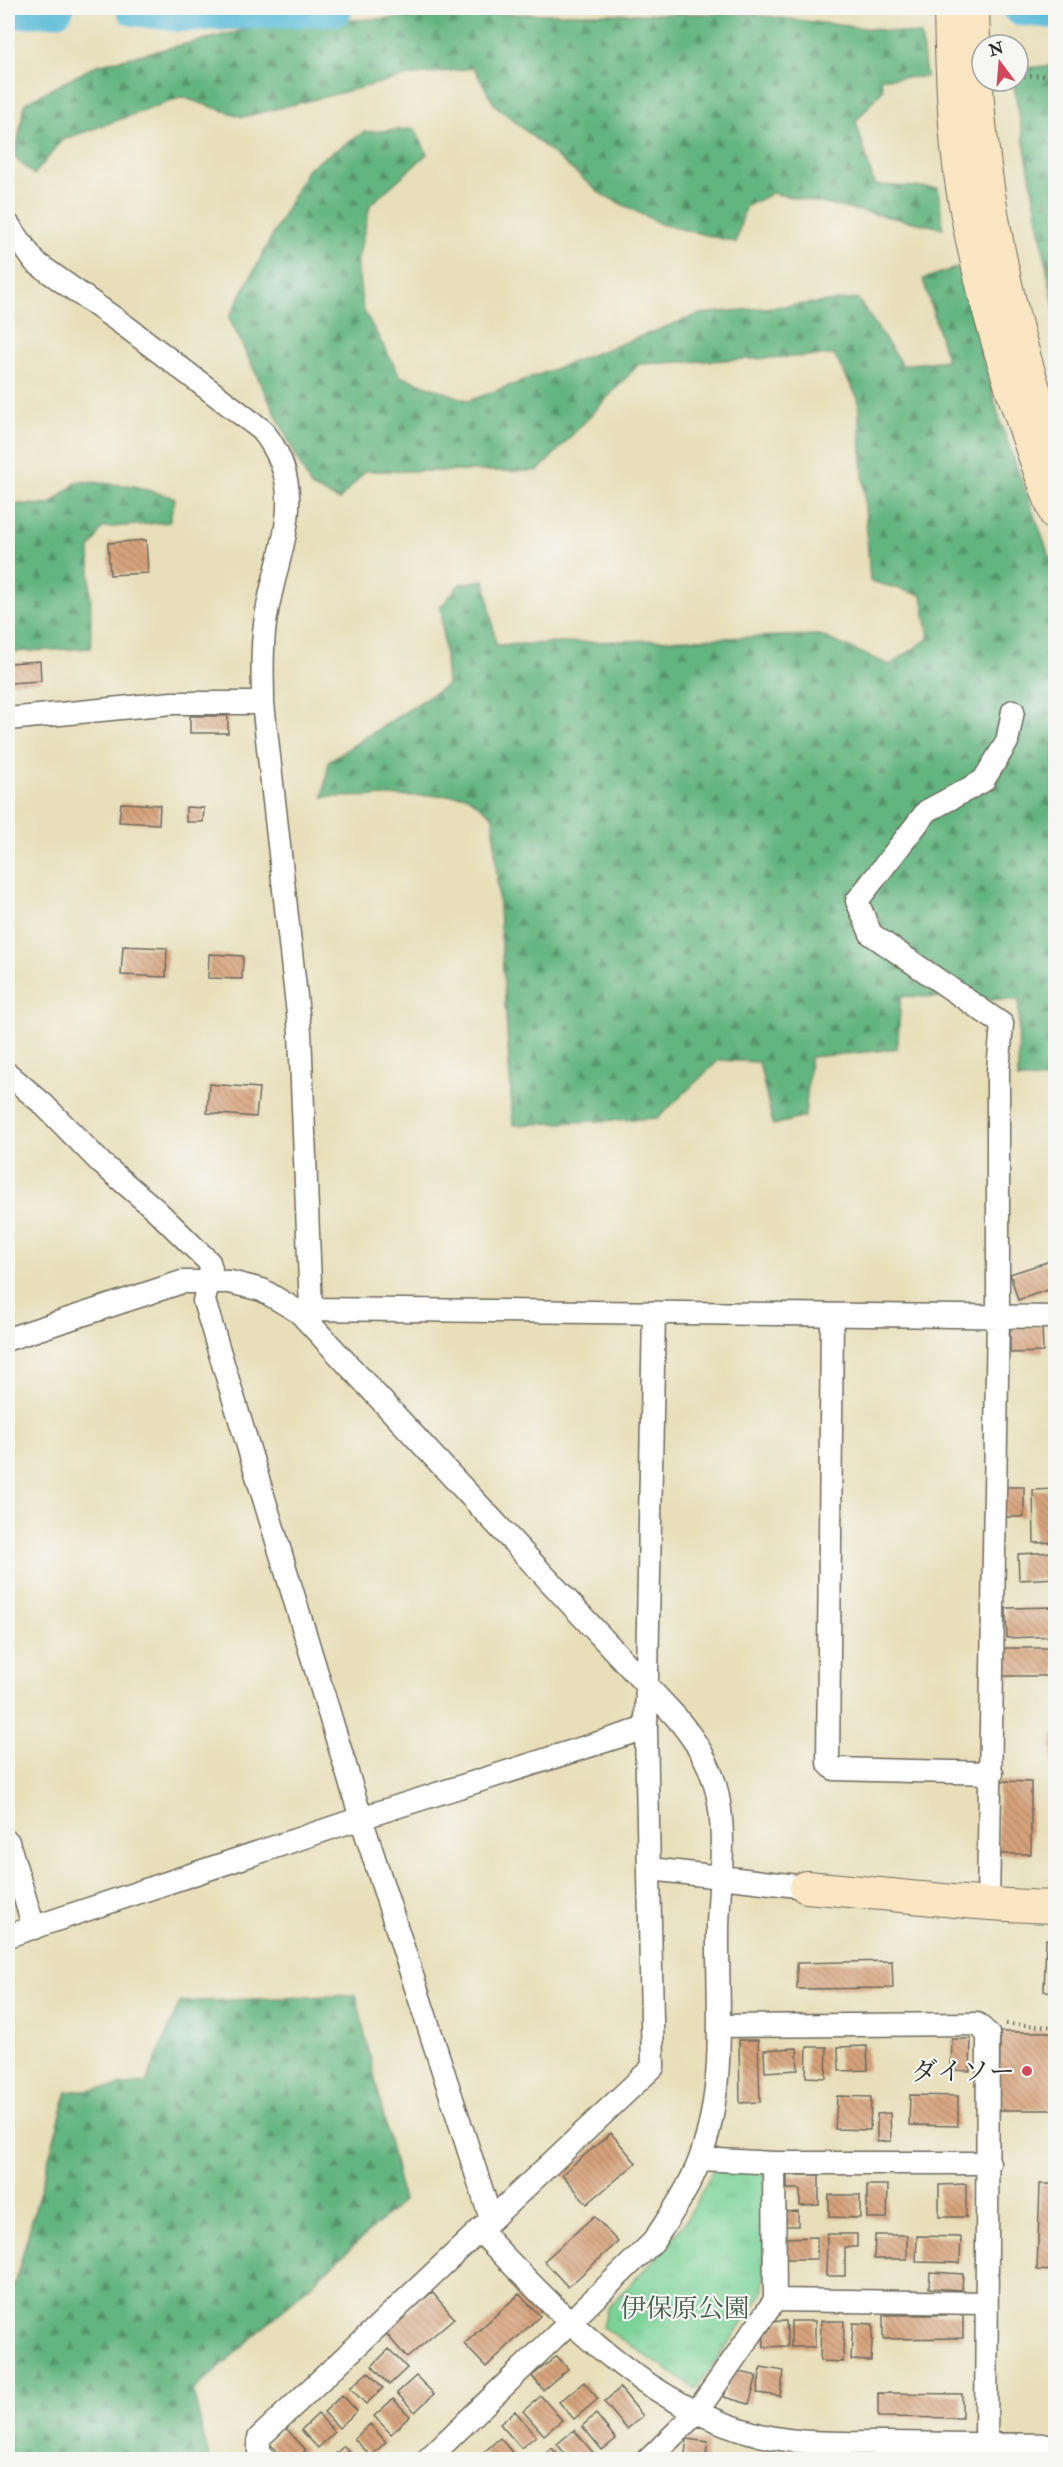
<svg xmlns="http://www.w3.org/2000/svg" width="1063" height="2467" font-family="'IM FELL Double Pica','Noto Serif JP',serif">
<defs>
<pattern id="grass-tufts" width="24" height="20" patternUnits="userSpaceOnUse" patternTransform="scale(1.5)"><rect width="24" height="20" fill="#7bd398"/><path d="M3 7l-1-3M5 7V3M7 7l1-3M15 17l-1-3M17 17v-4M19 17l1-3" fill="none" stroke="#6ab583"/></pattern>
<pattern id="forest-firs" width="22" height="20" patternUnits="userSpaceOnUse" patternTransform="scale(1.5)"><rect width="22" height="20" fill="#64b580"/><path d="M5 1l3.5 6h-7zM16 11l3.5 6h-7z" fill="#539369"/></pattern>
<pattern id="building-back-hatch" width="6" height="6" patternUnits="userSpaceOnUse" patternTransform="scale(1.5)"><rect width="6" height="6" fill="#d7a37b"/><path d="M-1 5l2 2M0 0l6 6M5-1l2 2" fill="none" stroke="#af8565"/></pattern>
</defs>
<rect width="100%" height="100%" fill="#f6f6f2"/>
<filter id="ink" filterUnits="userSpaceOnUse"><feTurbulence type="fractalNoise" baseFrequency=".0167" numOctaves="2"/><feDisplacementMap in="SourceGraphic" scale="12" xChannelSelector="R" yChannelSelector="G"/><feConvolveMatrix kernelMatrix="1 2 1 2 8 2 1 2 1" color-interpolation-filters="sRGB"/></filter>
<filter id="wash" filterUnits="userSpaceOnUse"><feTurbulence type="fractalNoise" baseFrequency=".008" numOctaves="4" result="noise"/><feDisplacementMap in="SourceGraphic" scale="24" xChannelSelector="R" yChannelSelector="G"/><feGaussianBlur stdDeviation="1.35" result="paint"/><feColorMatrix in="noise" values="0 0 0 0 0 0 0 0 0 0 0 0 0 0 0 0 0 1.4 0 .05"/><feComposite in="paint" operator="in"/></filter>
<g filter="url(#wash)">
<rect width="100%" height="100%" fill="#e8dfba"/>
<!-- grass -->
<path fill="url(#grass-tufts)" stroke="#537f62" stroke-width="1.5" d="M 715,2167 L 758,2167 L 765,2175 L 764,2292 L 696,2389 L 603,2327 L 607,2309 L 666,2247 L 685,2222 Z"/>
<!-- forest -->
<path fill="url(#forest-firs)" stroke="#487056" stroke-width="1.5" d="M 485,14 L 748,14 L 921,35 L 926,77 L 880,78 L 883,89 L 856,121 L 874,185 L 938,188 L 943,228 L 772,193 L 745,207 L 736,242 L 661,224 L 600,193 L 494,104 L 474,68 L 408,76 L 243,117 L 182,97 L 62,140 L 34,175 L 15,157 L 25,103 L 97,65 L 271,24 Z
M 1055,65 L 1056,65 L 1055,313 L 1013,81 L 1018,81 L 1018,69 Z
M 415,129 L 427,154 L 370,205 L 357,263 L 363,309 L 400,376 L 469,401 L 700,314 L 858,299 L 902,365 L 947,360 L 923,279 L 959,267 L 1000,421 L 1055,572 L 1055,1080 L 1018,1079 L 1019,1000 L 901,996 L 897,1049 L 810,1057 L 805,1117 L 773,1125 L 759,1062 L 719,1060 L 658,1118 L 513,1125 L 493,816 L 466,795 L 323,797 L 329,761 L 447,685 L 441,607 L 460,584 L 485,580 L 496,645 L 819,635 L 890,665 L 929,638 L 922,595 L 870,581 L 858,398 L 834,355 L 639,364 L 538,471 L 365,471 L 339,500 L 311,487 L 229,318 L 308,168 L 364,132 Z
M 78,481 L 134,486 L 175,498 L 169,522 L 102,528 L 90,549 L 91,648 L 8,652 L 8,501 L 13,504 L 50,505 Z
M 356,1995 L 403,2201 L 193,2391 L 209,2458 L 207,2459 L 8,2459 L 8,2308 L 67,2092 L 146,2083 L 180,2002 Z"/>
<g fill="none" stroke-linecap="round" stroke-linejoin="round">
<!-- river -->
<path stroke="#5abcd8" stroke-width="36" d="M 134,8 L 179,14 L 335,8
M 1021,8 L 1056,11
M 8,11 L 56,8"/>
</g>
<g id="blocks">
<!-- building -->
<path fill="url(#building-back-hatch)" d="M 146,540 L 148,573 L 110,575 L 108,543 Z
M 40,661 L 41,681 L 10,683 L 9,663 Z
M 190,716 L 228,716 L 228,733 L 190,733 Z
M 121,803 L 160,805 L 159,824 L 119,822 Z
M 186,807 L 204,808 L 203,822 L 186,822 Z
M 123,946 L 167,948 L 166,977 L 121,975 Z
M 209,954 L 243,956 L 242,979 L 208,978 Z
M 209,1084 L 259,1088 L 256,1117 L 207,1113 Z
M 1056,1259 L 1056,1287 L 1018,1300 L 1010,1274 Z
M 1042,1326 L 1043,1352 L 1010,1353 L 1010,1327 Z
M 1003,1487 L 1024,1487 L 1024,1517 L 1003,1517 Z
M 1056,1489 L 1056,1542 L 1034,1543 L 1033,1490 Z
M 1055,1552 L 1056,1578 L 1019,1580 L 1018,1554 Z
M 1056,1607 L 1056,1636 L 1007,1638 L 1006,1608 Z
M 1003,1648 L 1056,1648 L 1056,1676 L 1003,1676 Z
M 1052,1735 L 1056,1735 L 1056,1763 L 1052,1763 Z
M 998,1781 L 1031,1782 L 1031,1854 L 998,1854 Z
M 1046,1939 L 1056,1940 L 1056,1992 L 1044,1991 Z
M 892,1961 L 893,1988 L 797,1989 L 797,1963 Z
M 1000,2032 L 1056,2032 L 1056,2110 L 999,2110 Z
M 952,2039 L 971,2039 L 970,2071 L 951,2070 Z
M 739,2040 L 758,2040 L 760,2102 L 740,2103 Z
M 867,2046 L 868,2070 L 839,2071 L 838,2047 Z
M 807,2047 L 827,2047 L 826,2078 L 806,2077 Z
M 797,2048 L 798,2070 L 765,2072 L 764,2050 Z
M 910,2095 L 958,2096 L 958,2126 L 909,2125 Z
M 837,2096 L 871,2097 L 870,2130 L 835,2129 Z
M 890,2113 L 891,2141 L 877,2142 L 877,2114 Z
M 611,2133 L 636,2163 L 587,2204 L 562,2174 Z
M 787,2175 L 819,2175 L 819,2205 L 800,2206 L 800,2189 L 787,2189 Z
M 966,2184 L 966,2217 L 939,2217 L 939,2185 Z
M 1040,2184 L 1056,2184 L 1056,2271 L 1037,2270 Z
M 867,2185 L 888,2185 L 887,2218 L 867,2218 Z
M 829,2195 L 860,2195 L 860,2218 L 829,2217 Z
M 798,2211 L 798,2226 L 782,2226 L 782,2212 Z
M 594,2216 L 618,2242 L 568,2287 L 544,2261 Z
M 827,2234 L 857,2234 L 857,2247 L 845,2247 L 845,2276 L 826,2276 Z
M 875,2235 L 907,2235 L 907,2259 L 874,2259 Z
M 917,2236 L 961,2237 L 960,2263 L 916,2262 Z
M 817,2237 L 817,2259 L 783,2259 L 783,2238 Z
M 930,2272 L 963,2274 L 962,2290 L 929,2288 Z
M 432,2292 L 454,2318 L 407,2358 L 385,2332 Z
M 519,2294 L 540,2316 L 486,2367 L 464,2344 Z
M 883,2315 L 963,2315 L 963,2338 L 883,2339 Z
M 786,2321 L 788,2346 L 764,2347 L 763,2322 Z
M 791,2321 L 815,2321 L 815,2347 L 791,2347 Z
M 821,2321 L 844,2321 L 843,2362 L 820,2361 Z
M 853,2323 L 873,2324 L 871,2361 L 851,2360 Z
M 389,2349 L 407,2368 L 389,2385 L 372,2366 Z
M 557,2356 L 568,2369 L 543,2390 L 532,2376 Z
M 761,2367 L 784,2371 L 780,2396 L 757,2393 Z
M 732,2370 L 757,2376 L 749,2404 L 724,2397 Z
M 368,2372 L 383,2388 L 366,2404 L 350,2388 Z
M 416,2376 L 434,2394 L 415,2412 L 397,2393 Z
M 584,2382 L 598,2399 L 574,2419 L 559,2402 Z
M 620,2388 L 643,2416 L 627,2429 L 604,2402 Z
M 878,2393 L 962,2394 L 962,2418 L 878,2417 Z
M 342,2395 L 357,2411 L 339,2428 L 324,2412 Z
M 541,2396 L 562,2420 L 544,2435 L 523,2411 Z
M 393,2399 L 410,2416 L 391,2434 L 374,2416 Z
M 515,2411 L 536,2436 L 521,2448 L 500,2424 Z
M 318,2414 L 335,2432 L 318,2448 L 301,2430 Z
M 596,2414 L 616,2439 L 602,2450 L 582,2426 Z
M 370,2424 L 386,2442 L 371,2456 L 354,2439 Z
M 285,2427 L 306,2450 L 296,2460 L 284,2460 L 269,2443 Z
M 574,2430 L 597,2457 L 594,2460 L 570,2460 L 557,2444 Z
M 500,2438 L 519,2460 L 491,2460 L 484,2452 Z
M 687,2439 L 708,2442 L 705,2460 L 684,2460 Z
M 344,2446 L 357,2460 L 329,2460 Z
M 552,2448 L 562,2460 L 538,2460 Z"/>
</g>
</g>
<g filter="url(#ink)">
<use href="#blocks" fill-opacity="0" stroke="#6d6a5d" stroke-width="1.5"/>
<g fill="none" stroke-linecap="round" stroke-linejoin="round">
<!-- street casing -->
<g stroke="#6d6a5d" stroke-width="25">
<path id="street" d="M 8,224 L 35,262 L 128,328 L 262,430 C 314,494 274,554 265,624 C 261,650 263,677 263,703 L 300,1032 L 311,1309
M 8,719 L 172,703 L 263,703
M 8,1074 L 43,1104 L 101,1163 L 156,1210 L 209,1262 L 211,1269 L 204,1301 L 361,1818 L 491,2219
M 299,1312 L 311,1309 L 1056,1317
M 832,1315 L 828,1763 L 834,1769 L 992,1773
M 8,1339 L 182,1282 L 230,1282 L 262,1290 L 299,1312 L 676,1717 C 695,1740 710,1762 717,1792 C 727,1837 719,1882 718,1928 C 717,2005 727,2085 700,2159 C 689,2189 670,2216 653,2242 L 427,2460
M 8,1842 L 34,1928
M 651,1869 L 806,1887
M 988,1905 L 998,1317 L 998,1071 L 1002,1024 L 871,934 L 857,901 L 927,811 L 983,781 L 1007,742 L 1013,711
M 8,1936 L 361,1818 L 646,1728
M 719,2026 L 977,2024 L 988,2034 L 986,2460
M 700,2159 L 774,2163 L 989,2163
M 480,2231 C 560,2314 643,2406 760,2435 C 801,2445 845,2443 887,2443 C 943,2444 999,2444 1056,2445
M 775,2300 L 986,2303
M 265,2460 L 259,2453 L 259,2438 L 653,2067 L 646,1728 L 654,1313
M 648,2460 L 696,2413 L 775,2300 L 774,2163"/>
</g>
<!-- secondary casing -->
<g stroke="#6d6a5d" stroke-width="34">
<path id="secondary" d="M 950,8 C 951,65 953,124 961,181 C 979,295 1015,407 1056,515
M 973,8 C 976,159 1003,310 1056,453
M 806,1887 C 889,1894 972,1905 1056,1907"/>
</g>
<!-- path -->
<path stroke="#6d6a5d" stroke-width="4" stroke-dasharray="1.5 4.5" stroke-linecap="butt" d="M 1018,76 L 1056,75
M 1006,2024 L 1056,2027"/>
<!-- street -->
<use href="#street" stroke="#fff" stroke-width="22"/>
<!-- secondary -->
<use href="#secondary" stroke="#fbe6c4" stroke-width="32"/>
</g>
</g>
<!-- markers -->
<circle fill="#d1495b" stroke="#f6f6f2" stroke-width="2" cx="1027" cy="2071" r="6"/>
<g text-anchor="middle" stroke-width="4.5" stroke-linejoin="round" paint-order="stroke">
<!-- poi labels -->
<g font-size="26" fill="#2b2b2b" stroke="#f6f6f2" text-anchor="end">
<text x="1015" y="2080">ダイソー</text>
</g>
<!-- park labels -->
<g font-size="26" fill="#435d4c" stroke="#f6f6f2">
<text x="685" y="2317">伊保原公園</text>
</g>
</g>
<!-- margin -->
<rect width="1063" height="2467" fill="none" stroke="#f6f6f2" stroke-width="30"/>
<!-- north arrow -->
<g transform="translate(1000 63) rotate(344)"><circle r="28" fill="#f6f6f2" stroke="#a5a5a2" stroke-width="1.5"/>
<path d="M0-4.5L10 22L0 15L-10 22Z" fill="#d1495b"/>
<text y="-9" font-size="16" font-weight="bold" text-anchor="middle" fill="#2b2b2b">N</text>
</g>
</svg>
